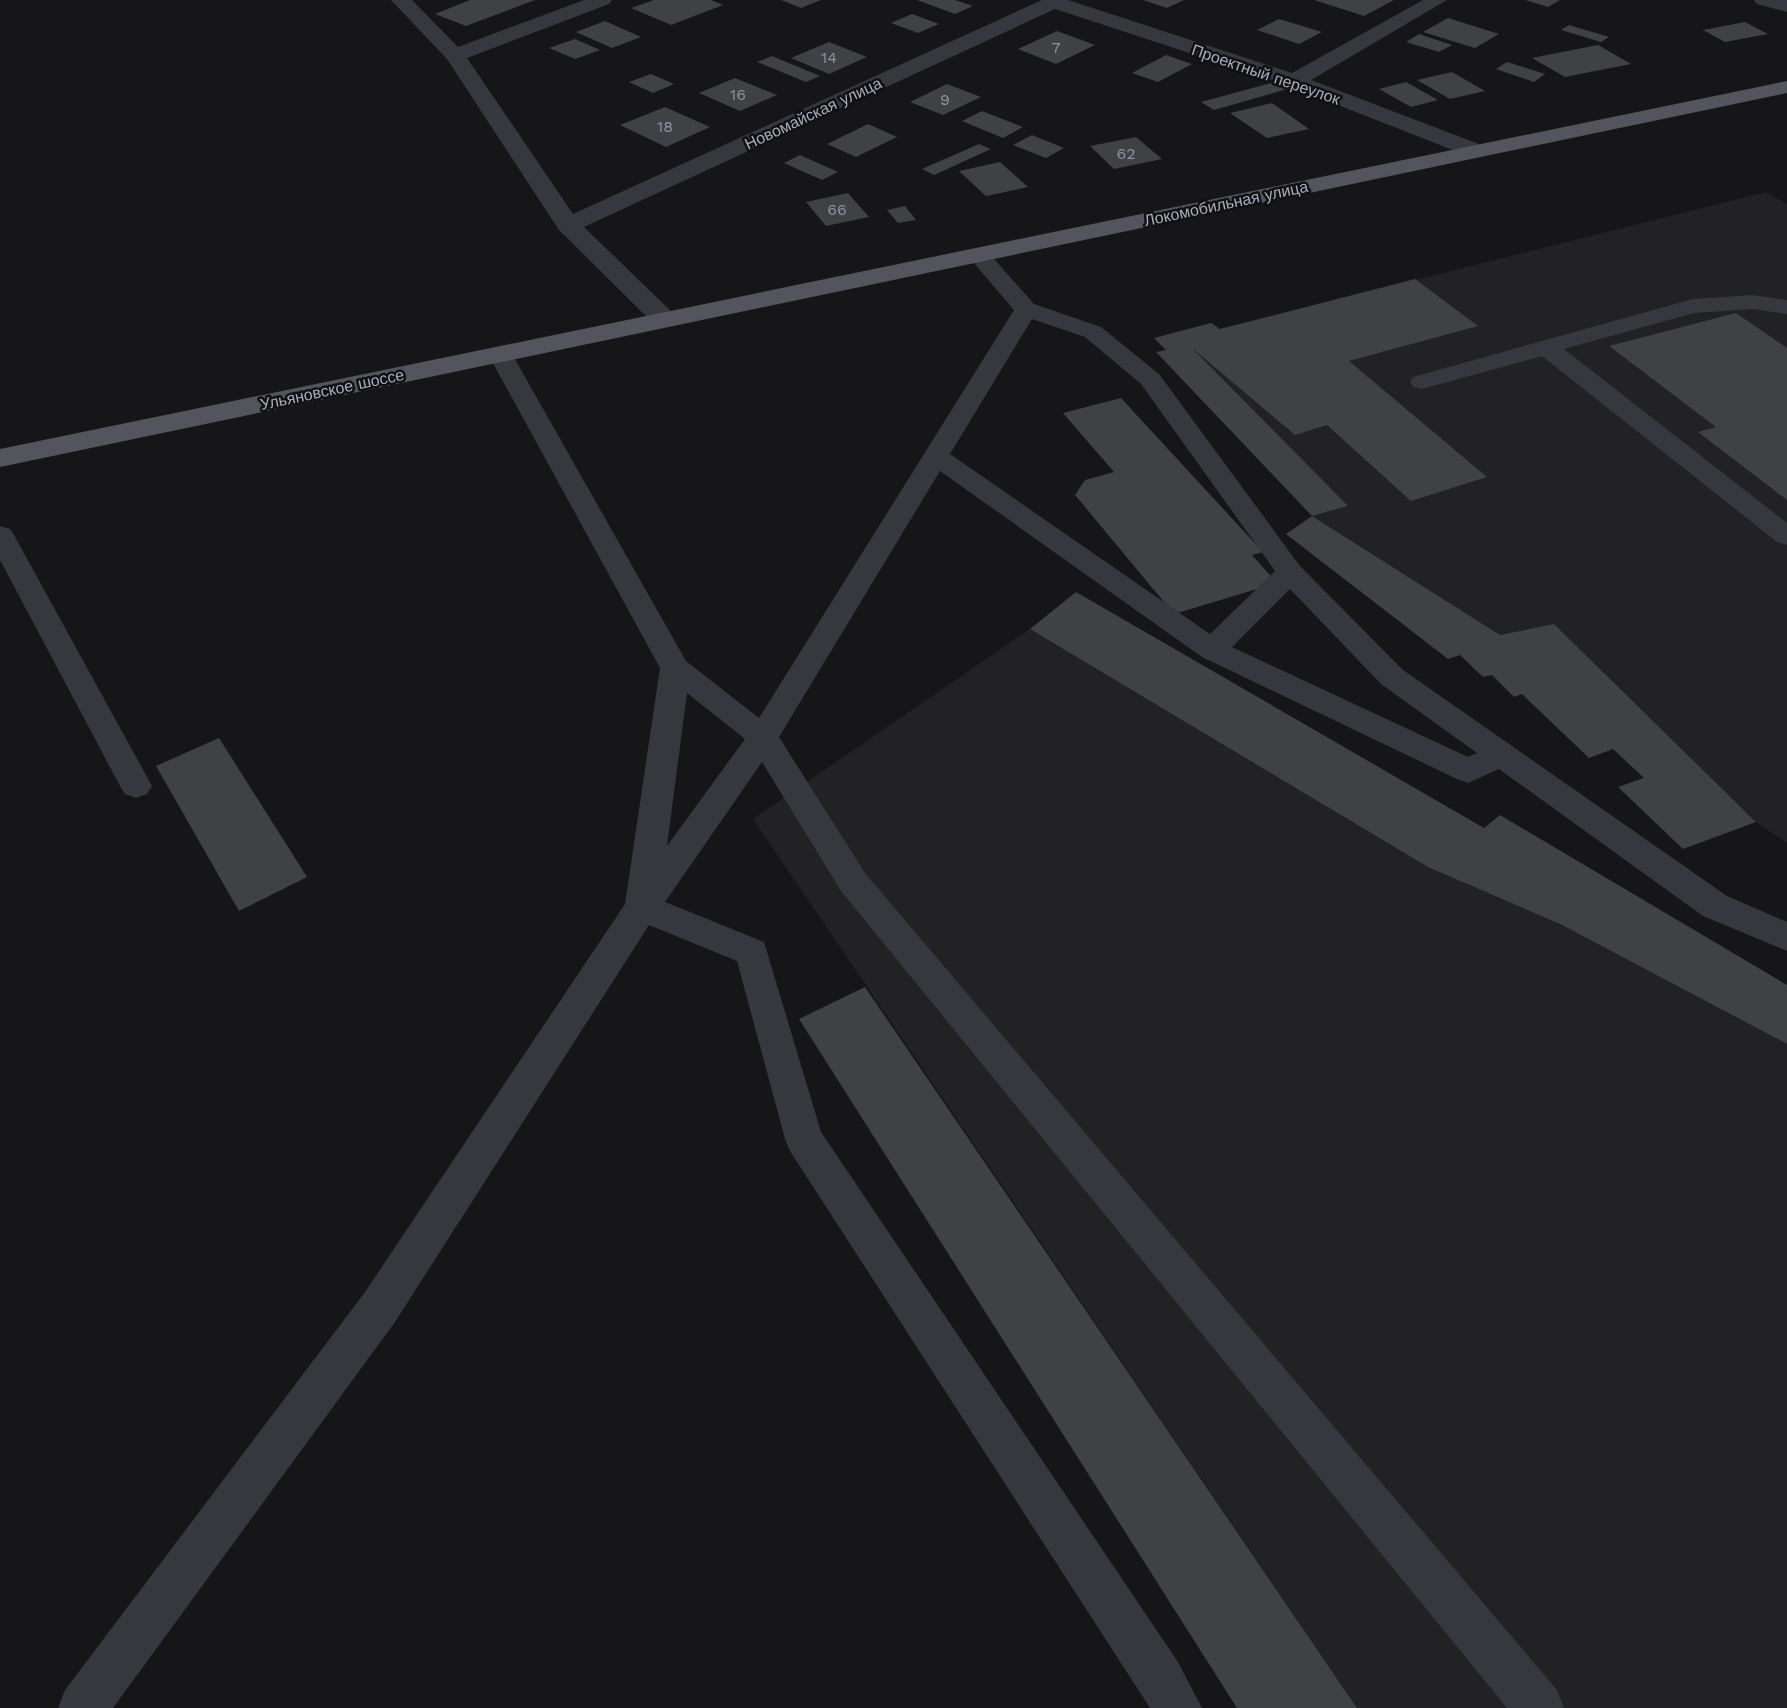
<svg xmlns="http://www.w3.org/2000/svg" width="1787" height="1708" font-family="'Work Sans',sans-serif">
<rect width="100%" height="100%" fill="#161618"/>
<!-- built -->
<path fill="#222225" d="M 1766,192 L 1787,204 L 1787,843 L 1756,822 L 1554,624 L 1500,635 L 1312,516 L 1347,506 L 1189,345 L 1211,323 L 1220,329 Z
M 1030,629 L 1560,924 L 1787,1044 L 1787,1708 L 1357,1708 L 753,819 Z"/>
<!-- building -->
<path fill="#404145" d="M 470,0 L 535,0 L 466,26 L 435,14 Z
M 654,0 L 711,0 L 723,5 L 671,25 L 631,8 Z
M 781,0 L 821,0 L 801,8 Z
M 917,0 L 955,0 L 973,6 L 955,14 Z
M 1143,0 L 1184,0 L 1167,8 Z
M 1314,0 L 1394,0 L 1364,16 Z
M 1525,0 L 1560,0 L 1548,7 Z
M 912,14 L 939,24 L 918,33 L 891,23 Z
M 1448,18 L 1499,34 L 1475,48 L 1423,32 Z
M 1279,19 L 1322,32 L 1299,44 L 1257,30 Z
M 605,21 L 641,37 L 612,48 L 576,32 Z
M 1745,22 L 1768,34 L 1725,42 L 1703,30 Z
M 1569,25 L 1609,37 L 1601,42 L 1561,30 Z
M 1057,31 L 1095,45 L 1056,64 L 1018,49 Z
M 1419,34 L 1452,45 L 1439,52 L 1406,42 Z
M 575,39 L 600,50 L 575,59 L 549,48 Z
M 829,42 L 867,57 L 829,74 L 791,58 Z
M 1598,45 L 1631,64 L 1565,77 L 1532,58 Z
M 1166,55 L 1192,64 L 1158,82 L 1132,73 Z
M 772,56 L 820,76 L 806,82 L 757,62 Z
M 1507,62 L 1545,74 L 1534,82 L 1496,69 Z
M 1452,72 L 1485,91 L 1450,99 L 1417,80 Z
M 651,74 L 674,84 L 653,93 L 629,82 Z
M 735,78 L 777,95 L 740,111 L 699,93 Z
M 1278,81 L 1291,88 L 1214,110 L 1201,102 Z
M 1406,82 L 1438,100 L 1411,107 L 1379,89 Z
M 947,84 L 981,97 L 943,115 L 910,102 Z
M 1272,103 L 1309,129 L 1267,138 L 1230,113 Z
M 665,107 L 710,127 L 666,147 L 620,125 Z
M 982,111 L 1023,127 L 1003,138 L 962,121 Z
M 868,124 L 897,137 L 856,157 L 827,144 Z
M 1032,135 L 1064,148 L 1046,158 L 1013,145 Z
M 1136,137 L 1162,159 L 1114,169 L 1090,146 Z
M 979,144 L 991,149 L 934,175 L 922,169 Z
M 800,155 L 838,172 L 822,180 L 784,163 Z
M 1000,162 L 1028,187 L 986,196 L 959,171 Z
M 848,193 L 869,217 L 826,226 L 806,202 Z
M 905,206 L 916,220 L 898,223 L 887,210 Z
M 1415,279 L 1478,326 L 1349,361 L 1487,477 L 1411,501 L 1327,425 L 1295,435 L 1192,348 L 1348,506 L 1312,516 L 1156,352 L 1166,350 L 1154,338 L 1211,323 L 1220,329 Z
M 1736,313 L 1787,348 L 1787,500 L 1698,432 L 1716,427 L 1609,346 Z
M 1121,398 L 1263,552 L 1252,555 L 1277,583 L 1174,614 L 1075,495 L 1085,480 L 1114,472 L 1063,413 Z
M 1312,516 L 1500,635 L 1554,624 L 1756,822 L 1683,849 L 1618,787 L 1644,778 L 1613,749 L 1589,758 L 1522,694 L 1514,697 L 1492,675 L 1483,677 L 1460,655 L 1448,659 L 1286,534 Z
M 1076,592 L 1484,828 L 1500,815 L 1787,985 L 1787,1044 L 1560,924 L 1428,867 L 1030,629 Z
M 219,738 L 307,877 L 239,911 L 156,766 Z
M 865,987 L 1357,1708 L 1237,1708 L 799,1019 Z"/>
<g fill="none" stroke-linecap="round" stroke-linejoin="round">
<!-- service -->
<path fill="#37383d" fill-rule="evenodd" d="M 978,249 L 986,250 L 1034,304 L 1101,327 L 1159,374 L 1300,566 L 1403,670 L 1727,896 L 1787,922 L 1787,951 L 1703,916 L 1499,769 L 1468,783 L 1457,779 L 1202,657 L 940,471 L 779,737 L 865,873 L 1557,1690 L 1564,1708 L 1507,1708 L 841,891 L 762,762 L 665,902 L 764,942 L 821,1132 L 1178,1662 L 1202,1708 L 1150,1708 L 790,1151 L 785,1139 L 737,961 L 649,925 L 395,1322 L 113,1708 L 58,1708 L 65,1690 L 365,1292 L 625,904 L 660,668 L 488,354 L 492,349 L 508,349 L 512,354 L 686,661 L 759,718 L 1014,310 L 967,255 L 970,250 ZM 1032,319 L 1085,337 L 1141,384 L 1275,571 L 1210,634 L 950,454 ZM 1290,589 L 1381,684 L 1477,753 L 1468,757 L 1232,647 ZM 687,693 L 745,739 L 667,846 Z
M 1753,295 L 1787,300 L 1787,314 L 1753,309 L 1694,313 L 1564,349 L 1787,523 L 1787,545 L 1777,542 L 1542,356 L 1422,389 L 1413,387 L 1410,382 L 1413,377 L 1693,299 Z
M 0,526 L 10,529 L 14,535 L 152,786 L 147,794 L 136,798 L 125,794 L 120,786 L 0,560 Z"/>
<!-- minor -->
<path fill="#37383d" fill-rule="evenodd" d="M 391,0 L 412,0 L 458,47 L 584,0 L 612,0 L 609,4 L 467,58 L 573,214 L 1042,0 L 1068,0 L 1292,73 L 1423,0 L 1447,0 L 1311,80 L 1484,146 L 1487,151 L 1484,156 L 1468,156 L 1287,85 L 1055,9 L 584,227 L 673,313 L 677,319 L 673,325 L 664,327 L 655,325 L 559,230 L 447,59 Z
M 1754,0 L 1787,0 L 1787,12 L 1757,4 Z"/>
<!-- primary -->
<path fill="#53555c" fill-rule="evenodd" d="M 1787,81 L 1787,93 L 0,467 L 0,449 Z"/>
</g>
<g text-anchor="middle" stroke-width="5" stroke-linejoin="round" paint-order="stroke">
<!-- number labels -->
<g font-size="16" fill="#8e929b">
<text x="1056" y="53">7</text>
<text x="829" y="63">14</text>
<text x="738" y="100">16</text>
<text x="945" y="105">9</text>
<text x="665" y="132">18</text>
<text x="1126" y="159">62</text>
<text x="837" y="215">66</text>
</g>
<!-- far-street labels -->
<g font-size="16" fill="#a8adb8" stroke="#111113">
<text transform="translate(1266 74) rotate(19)" y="6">Проектный переулок</text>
<text transform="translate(813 113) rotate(-25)" y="6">Новомайская улица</text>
<text transform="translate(1226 203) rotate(-12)" y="6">Локомобильная улица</text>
<text transform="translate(332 389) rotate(-12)" y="6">Ульяновское шоссе</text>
</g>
</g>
</svg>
